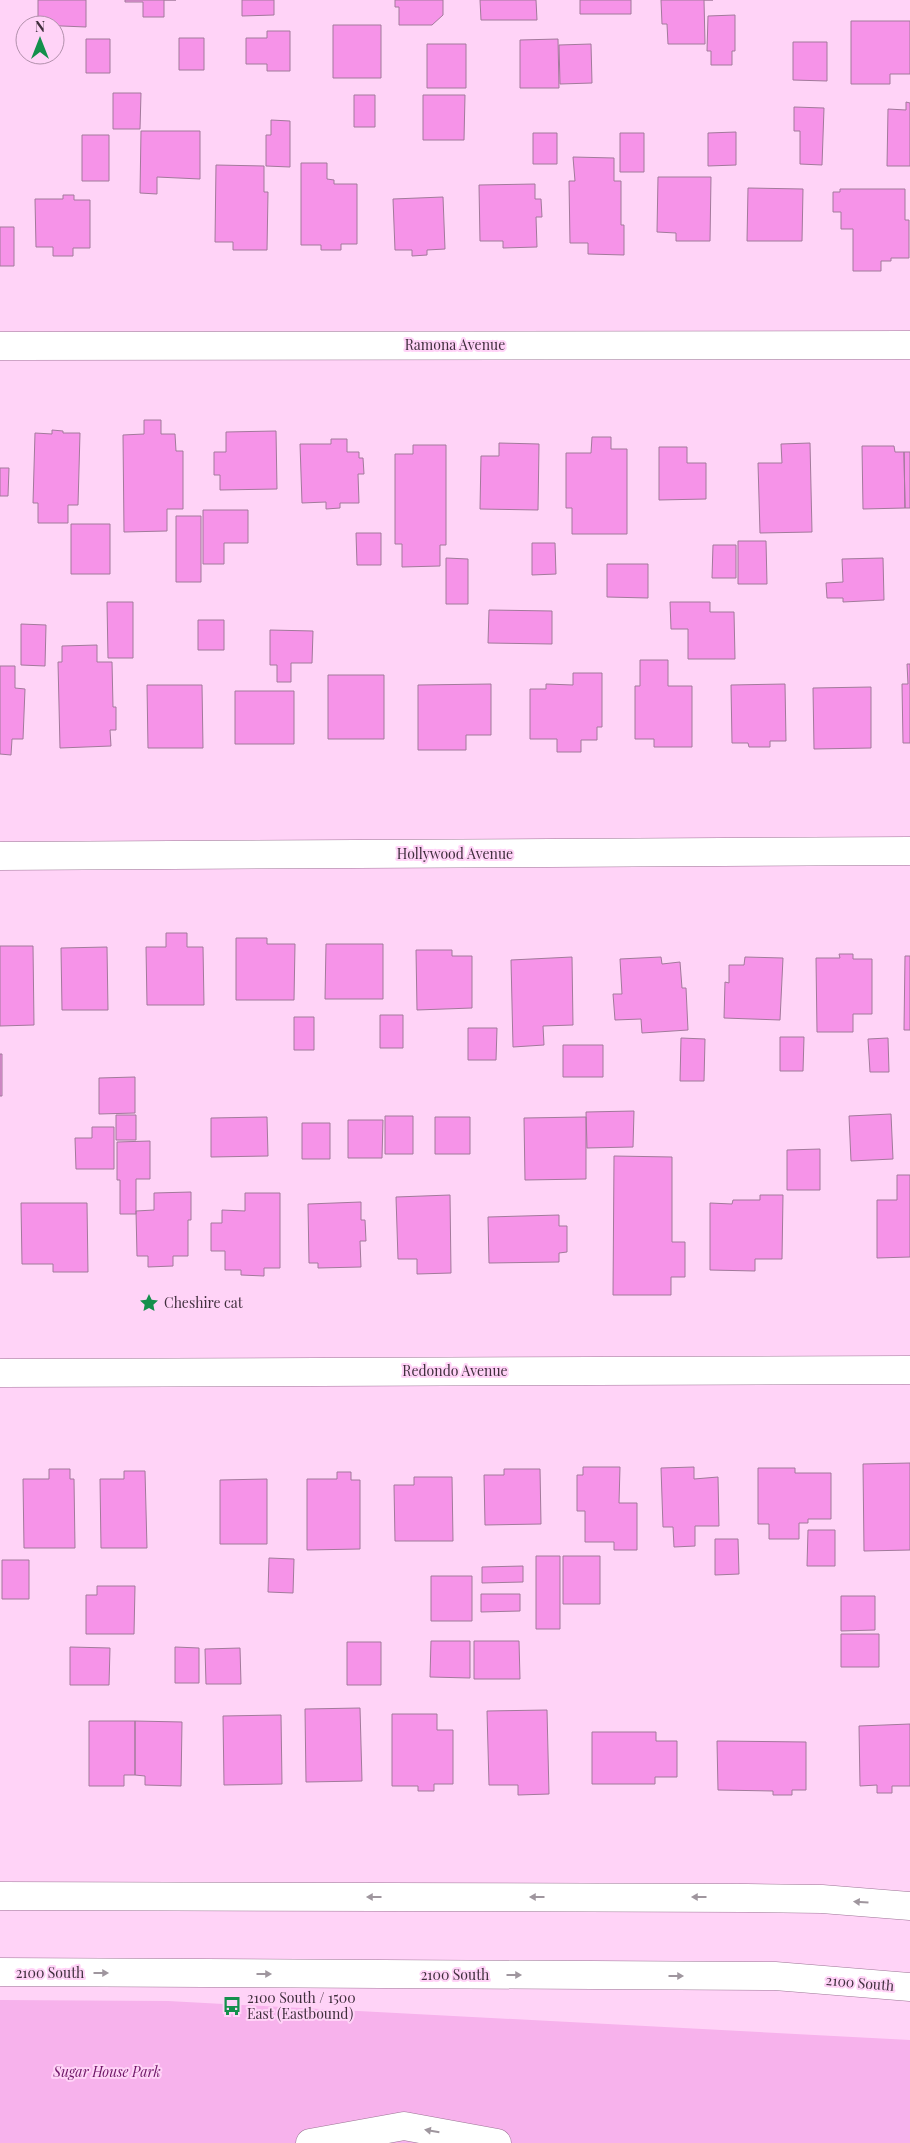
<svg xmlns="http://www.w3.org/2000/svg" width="910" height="2143" font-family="'Playfair Display',serif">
<rect width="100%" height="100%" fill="#ffd3f7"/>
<!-- green -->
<path fill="#f7b2ec" d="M 0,2000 L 168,2001 L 910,2040 L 910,2143 L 0,2143 Z"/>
<!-- building -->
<path fill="#f693e8" stroke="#a27a9b" d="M 38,0 L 86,0 L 86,27 L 38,25 Z
M 125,0 L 176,0 L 164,0 L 164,17 L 143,17 L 143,2 L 125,2 Z
M 242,0 L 274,0 L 274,15 L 242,16 Z
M 395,0 L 443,0 L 443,15 L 432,25 L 399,25 L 399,7 L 395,7 Z
M 480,0 L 536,0 L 537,20 L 481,20 Z
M 580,0 L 631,0 L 631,14 L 580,14 Z
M 661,0 L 713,0 L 704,0 L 705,44 L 668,44 L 667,24 L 662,24 Z
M 735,15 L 735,51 L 732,51 L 732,65 L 711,65 L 711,51 L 707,51 L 708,16 Z
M 851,21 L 910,21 L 910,74 L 890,74 L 890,84 L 851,84 Z
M 333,25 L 381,25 L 381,78 L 333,78 Z
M 267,31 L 290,31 L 290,71 L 267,71 L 267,64 L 246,64 L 246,38 L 267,38 Z
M 179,38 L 204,38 L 204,70 L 179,70 Z
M 86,39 L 110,39 L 110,73 L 86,73 Z
M 558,39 L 559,88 L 520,88 L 520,40 Z
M 793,42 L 827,42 L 827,81 L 793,80 Z
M 427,44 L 466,44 L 466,88 L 427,88 Z
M 591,44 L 592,83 L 560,84 L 559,45 Z
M 113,93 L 141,93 L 140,129 L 113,129 Z
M 354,95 L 375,95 L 375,127 L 354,127 Z
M 423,95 L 465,95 L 464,140 L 423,140 Z
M 906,102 L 910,103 L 910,166 L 887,166 L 888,109 L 906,110 Z
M 794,107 L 824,108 L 822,165 L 800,164 L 800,131 L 794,131 Z
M 271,120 L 290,121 L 290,167 L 266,166 L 266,135 L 271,135 Z
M 141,131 L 200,131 L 200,179 L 157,177 L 157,194 L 140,193 Z
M 736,132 L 736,165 L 708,166 L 708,133 Z
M 533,133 L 557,133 L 557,164 L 533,164 Z
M 620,133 L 644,133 L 644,172 L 620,172 Z
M 82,135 L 109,135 L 109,181 L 82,181 Z
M 573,157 L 614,158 L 614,181 L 621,181 L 621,225 L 624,225 L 624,255 L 588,254 L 588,243 L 570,243 L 569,181 L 575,181 Z
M 301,163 L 327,163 L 327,179 L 334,180 L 334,184 L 357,184 L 357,244 L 341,244 L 341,250 L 321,250 L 321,245 L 301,245 Z
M 216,165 L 264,166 L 264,192 L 268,192 L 267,250 L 233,250 L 233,242 L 215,242 Z
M 658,177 L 711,177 L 710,241 L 676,241 L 676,233 L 657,232 Z
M 535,184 L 535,199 L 541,199 L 542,217 L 536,217 L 537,247 L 503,248 L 503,241 L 480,241 L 479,185 Z
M 748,188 L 803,189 L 802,241 L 747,241 Z
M 840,189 L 905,189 L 905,220 L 909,220 L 909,258 L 891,258 L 891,261 L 881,261 L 881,271 L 853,271 L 853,229 L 841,229 L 841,212 L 833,212 L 833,192 L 840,192 Z
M 63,195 L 74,195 L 74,200 L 90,200 L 90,248 L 73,248 L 73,256 L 53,256 L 53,247 L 36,247 L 35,199 L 63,199 Z
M 443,197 L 445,249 L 427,250 L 427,255 L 412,256 L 412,250 L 395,250 L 393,199 Z
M 0,227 L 14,227 L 14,266 L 0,266 Z
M 144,420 L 161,420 L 161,434 L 175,434 L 176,451 L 183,451 L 183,509 L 167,509 L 167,531 L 124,532 L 123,435 L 144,434 Z
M 52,430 L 63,431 L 63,433 L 80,433 L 78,505 L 68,505 L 68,523 L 38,523 L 38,503 L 33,503 L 35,433 L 52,434 Z
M 276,431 L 277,489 L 220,490 L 220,475 L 214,475 L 214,452 L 226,452 L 226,432 Z
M 592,437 L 611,437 L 611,449 L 627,449 L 627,534 L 572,534 L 572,508 L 566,508 L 566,453 L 591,453 Z
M 331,439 L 347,439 L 347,452 L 359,452 L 359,458 L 363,458 L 364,474 L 358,474 L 359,503 L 340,503 L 340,508 L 326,509 L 326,502 L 302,503 L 300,444 L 331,444 Z
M 499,443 L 539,444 L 538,510 L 480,509 L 481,456 L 499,456 Z
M 810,443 L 812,532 L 760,533 L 758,463 L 782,463 L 781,444 Z
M 413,445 L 446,445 L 446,545 L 440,545 L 440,566 L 402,567 L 402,544 L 395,544 L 395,454 L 413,454 Z
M 862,446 L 894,446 L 895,452 L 904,452 L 905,508 L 863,509 Z
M 659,447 L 687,447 L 687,463 L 706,463 L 706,499 L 659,500 Z
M 904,452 L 910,452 L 910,508 L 905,508 Z
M 0,468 L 9,468 L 8,496 L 0,496 Z
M 203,510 L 248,510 L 248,543 L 224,543 L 224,564 L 203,564 Z
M 176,516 L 201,516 L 201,582 L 176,582 Z
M 71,524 L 110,524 L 110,574 L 71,574 Z
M 356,533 L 381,533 L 381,565 L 357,565 Z
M 738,541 L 766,541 L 767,584 L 738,584 Z
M 532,543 L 555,543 L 556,574 L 532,575 Z
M 713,545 L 736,545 L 736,578 L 712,578 Z
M 446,558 L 468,559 L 468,604 L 446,604 Z
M 883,558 L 884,600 L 843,602 L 843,598 L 827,598 L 826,583 L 843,582 L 842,559 Z
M 607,564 L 648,564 L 648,598 L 607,597 Z
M 107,602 L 133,602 L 133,658 L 108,658 Z
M 670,602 L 710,602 L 710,612 L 734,612 L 735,659 L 688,659 L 688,629 L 671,629 Z
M 489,610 L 552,611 L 552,644 L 488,643 Z
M 198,620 L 224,620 L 224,650 L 198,650 Z
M 21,624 L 46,625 L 45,666 L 21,665 Z
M 270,630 L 313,631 L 312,663 L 291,663 L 291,682 L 277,682 L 277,665 L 270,665 Z
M 97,645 L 97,662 L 112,662 L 113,707 L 116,707 L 116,730 L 110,730 L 111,746 L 60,748 L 58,662 L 62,662 L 62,646 Z
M 640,660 L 668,660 L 668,686 L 692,686 L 692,747 L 654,747 L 654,739 L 635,739 L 635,686 L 640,686 Z
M 907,664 L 910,664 L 910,743 L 903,743 L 902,684 L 908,684 Z
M 0,666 L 15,666 L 15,688 L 25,689 L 23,739 L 12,739 L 11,755 L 0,754 Z
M 573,673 L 602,673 L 602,727 L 597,727 L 597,740 L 581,740 L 581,752 L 557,752 L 557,739 L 530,739 L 530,689 L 546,689 L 546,684 L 573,685 Z
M 328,675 L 384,675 L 384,739 L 328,739 Z
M 491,684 L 491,735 L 466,735 L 466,750 L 418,750 L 418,685 Z
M 785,684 L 786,741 L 770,741 L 770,747 L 749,747 L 748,743 L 732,743 L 731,685 Z
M 147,685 L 202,685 L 203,748 L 148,748 Z
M 871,687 L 871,748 L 814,749 L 813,688 Z
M 235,691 L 294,691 L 294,744 L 235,744 Z
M 166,933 L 187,933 L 187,947 L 203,947 L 204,1005 L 147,1005 L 146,947 L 166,947 Z
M 236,938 L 267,938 L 267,944 L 295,944 L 294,1000 L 236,1000 Z
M 326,944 L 383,944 L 383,999 L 325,999 Z
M 0,946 L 33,946 L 34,1025 L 0,1026 Z
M 107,947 L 108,1010 L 62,1010 L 61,948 Z
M 416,950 L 452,950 L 452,956 L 472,956 L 472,1008 L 417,1010 Z
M 839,954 L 853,954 L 853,959 L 872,959 L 872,1014 L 853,1014 L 853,1032 L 817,1032 L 816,958 L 840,958 Z
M 905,956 L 910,956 L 910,1030 L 904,1030 Z
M 572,957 L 573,1025 L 543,1026 L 544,1045 L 513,1047 L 511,960 Z
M 661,957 L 662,964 L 680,962 L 682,988 L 686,988 L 688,1030 L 642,1033 L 641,1019 L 615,1020 L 613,994 L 622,994 L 620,959 Z
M 745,957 L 783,958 L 780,1020 L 724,1018 L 725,982 L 729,983 L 729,965 L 744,965 Z
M 380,1015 L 403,1015 L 403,1048 L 380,1048 Z
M 294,1017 L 314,1017 L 314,1050 L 294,1050 Z
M 468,1028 L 497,1028 L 496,1060 L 468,1060 Z
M 780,1037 L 804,1037 L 803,1071 L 780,1071 Z
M 681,1038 L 705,1039 L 704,1081 L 680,1081 Z
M 888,1038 L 889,1072 L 870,1072 L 868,1039 Z
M 563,1045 L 603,1045 L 603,1077 L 563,1077 Z
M 0,1054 L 2,1054 L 2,1096 L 0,1096 Z
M 135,1077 L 135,1113 L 99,1114 L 99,1078 Z
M 634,1111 L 633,1147 L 587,1148 L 586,1112 Z
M 891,1114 L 893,1159 L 851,1161 L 849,1116 Z
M 116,1115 L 136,1115 L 136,1140 L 116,1140 Z
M 385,1116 L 413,1116 L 413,1154 L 385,1154 Z
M 267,1117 L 268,1156 L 211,1157 L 211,1118 Z
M 435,1117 L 470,1117 L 470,1154 L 435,1154 Z
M 586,1117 L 586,1179 L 525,1180 L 524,1118 Z
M 348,1120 L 383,1120 L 382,1158 L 348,1158 Z
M 302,1123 L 330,1123 L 330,1159 L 302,1159 Z
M 92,1127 L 114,1127 L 114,1169 L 76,1169 L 75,1138 L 92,1138 Z
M 150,1141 L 150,1179 L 136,1179 L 136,1214 L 120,1214 L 120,1180 L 117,1180 L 117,1142 Z
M 820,1149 L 820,1190 L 787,1190 L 787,1150 Z
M 614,1156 L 672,1157 L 672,1242 L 685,1242 L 685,1277 L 671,1277 L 671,1295 L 613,1295 Z
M 897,1175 L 910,1175 L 910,1257 L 877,1258 L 877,1200 L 897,1200 Z
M 191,1192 L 191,1220 L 188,1220 L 188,1256 L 173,1256 L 173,1266 L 148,1267 L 148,1256 L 137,1256 L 136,1211 L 154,1210 L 154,1193 Z
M 245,1193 L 280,1193 L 280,1268 L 264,1268 L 264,1276 L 241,1275 L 241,1270 L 225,1270 L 225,1251 L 211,1251 L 211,1223 L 222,1223 L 222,1210 L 245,1211 Z
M 450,1195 L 451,1273 L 417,1274 L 417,1259 L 398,1259 L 396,1197 Z
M 760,1195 L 783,1195 L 782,1259 L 755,1259 L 755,1271 L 710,1270 L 710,1203 L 732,1204 L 733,1200 L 760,1200 Z
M 361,1202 L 361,1220 L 365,1220 L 366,1241 L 360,1241 L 361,1267 L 318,1268 L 318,1263 L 309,1263 L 308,1204 Z
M 21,1203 L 87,1203 L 88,1272 L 53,1272 L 53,1264 L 22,1264 Z
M 559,1215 L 559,1226 L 567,1226 L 567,1252 L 559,1253 L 559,1262 L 489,1263 L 488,1217 Z
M 910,1463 L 910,1550 L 864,1551 L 863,1464 Z
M 583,1467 L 620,1467 L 619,1503 L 637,1503 L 637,1550 L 614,1550 L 614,1542 L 585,1542 L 585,1511 L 577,1511 L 577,1475 L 583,1475 Z
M 694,1467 L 694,1479 L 718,1477 L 719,1526 L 695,1526 L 695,1546 L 674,1547 L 673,1527 L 663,1527 L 661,1468 Z
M 758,1468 L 795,1468 L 795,1473 L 831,1473 L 831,1519 L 808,1519 L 808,1523 L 799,1523 L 799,1539 L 769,1539 L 769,1524 L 758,1524 Z
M 49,1469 L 70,1469 L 70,1479 L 74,1479 L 75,1548 L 24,1548 L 23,1479 L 49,1479 Z
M 504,1469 L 540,1469 L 541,1524 L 485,1525 L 484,1475 L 504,1475 Z
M 124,1471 L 145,1471 L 147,1548 L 101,1548 L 100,1479 L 124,1479 Z
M 337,1472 L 351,1472 L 351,1480 L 360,1480 L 360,1549 L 307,1550 L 307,1479 L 337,1479 Z
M 414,1477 L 452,1477 L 453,1541 L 395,1541 L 394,1485 L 414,1485 Z
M 267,1479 L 267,1544 L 220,1544 L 220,1480 Z
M 808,1530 L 835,1530 L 835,1566 L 807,1566 Z
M 715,1539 L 738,1539 L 739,1574 L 715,1575 Z
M 536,1556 L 560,1556 L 560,1629 L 536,1629 Z
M 563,1556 L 600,1556 L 600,1604 L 563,1604 Z
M 269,1558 L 294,1559 L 293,1593 L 268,1592 Z
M 2,1560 L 29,1560 L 29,1599 L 2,1599 Z
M 523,1566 L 523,1582 L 482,1583 L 482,1567 Z
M 431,1576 L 472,1576 L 472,1621 L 431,1621 Z
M 97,1586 L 135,1586 L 134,1634 L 86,1634 L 86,1595 L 97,1595 Z
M 481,1594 L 520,1594 L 520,1611 L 481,1612 Z
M 841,1596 L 875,1596 L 875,1630 L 841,1631 Z
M 841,1634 L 879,1634 L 879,1667 L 841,1667 Z
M 431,1641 L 470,1641 L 470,1678 L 430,1677 Z
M 474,1641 L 519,1641 L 520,1679 L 474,1679 Z
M 347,1642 L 381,1642 L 381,1685 L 347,1685 Z
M 70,1647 L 110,1648 L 109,1685 L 70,1685 Z
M 175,1647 L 199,1648 L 199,1683 L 175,1683 Z
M 240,1648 L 241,1684 L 206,1684 L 205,1649 Z
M 360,1708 L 362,1781 L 306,1782 L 305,1709 Z
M 547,1710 L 549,1794 L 518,1795 L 518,1785 L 489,1785 L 487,1711 Z
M 392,1714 L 437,1714 L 437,1730 L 453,1730 L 453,1784 L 434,1784 L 434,1791 L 418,1791 L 418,1786 L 392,1786 Z
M 281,1715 L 282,1784 L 224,1785 L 223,1716 Z
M 89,1721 L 135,1721 L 135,1775 L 124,1775 L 124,1786 L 89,1786 Z
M 135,1721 L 182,1722 L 181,1786 L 145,1785 L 145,1776 L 135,1775 Z
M 910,1724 L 910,1786 L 892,1786 L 892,1793 L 877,1793 L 877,1785 L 860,1786 L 859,1726 Z
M 592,1732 L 656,1732 L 656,1741 L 677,1741 L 677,1777 L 655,1777 L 655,1784 L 592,1784 Z
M 717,1741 L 806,1742 L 806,1790 L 792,1790 L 792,1795 L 773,1795 L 773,1791 L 718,1790 Z"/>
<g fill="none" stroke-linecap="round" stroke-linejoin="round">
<!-- minor casing -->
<g stroke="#9c7595" stroke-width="29">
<path id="minor" d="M 0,346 L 910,345
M 0,856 L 910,851
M 0,1373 L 910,1370
M 310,2143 L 404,2126 L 497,2143"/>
</g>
<!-- major casing -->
<g stroke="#9c7595" stroke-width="29">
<path id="major" d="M 0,1896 L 747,1898 L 822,1899 L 910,1906
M 0,1972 L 775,1976 L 910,1987"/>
</g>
<!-- minor -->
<use href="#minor" stroke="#fff" stroke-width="28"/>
<!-- major -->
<use href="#major" stroke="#fff" stroke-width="28"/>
</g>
<!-- one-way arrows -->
<defs><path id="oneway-solid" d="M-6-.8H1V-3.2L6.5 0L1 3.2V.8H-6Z" transform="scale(1.25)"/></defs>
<g fill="#9f969e">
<use href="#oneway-solid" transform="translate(374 1897) rotate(-180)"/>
<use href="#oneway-solid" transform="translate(537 1897) rotate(-180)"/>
<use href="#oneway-solid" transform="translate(699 1897) rotate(-180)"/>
<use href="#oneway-solid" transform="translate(861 1902) rotate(-176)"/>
<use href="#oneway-solid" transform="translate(101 1973)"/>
<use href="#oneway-solid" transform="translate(264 1974)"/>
<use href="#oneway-solid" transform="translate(514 1975)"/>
<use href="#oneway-solid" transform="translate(676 1976)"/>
<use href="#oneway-solid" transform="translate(432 2131) rotate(-170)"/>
</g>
<!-- icons -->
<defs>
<g id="sight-bare" transform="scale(1.5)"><path d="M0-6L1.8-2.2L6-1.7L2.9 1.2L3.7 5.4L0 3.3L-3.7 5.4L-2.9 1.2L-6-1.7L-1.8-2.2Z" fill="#14904c" stroke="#ffd3f7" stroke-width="2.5" paint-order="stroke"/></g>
<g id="bus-bare" transform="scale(1.5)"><path d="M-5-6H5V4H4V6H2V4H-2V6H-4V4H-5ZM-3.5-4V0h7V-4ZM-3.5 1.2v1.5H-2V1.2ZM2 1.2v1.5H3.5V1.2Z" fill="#14904c" stroke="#ffd3f7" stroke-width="2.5" paint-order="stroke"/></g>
</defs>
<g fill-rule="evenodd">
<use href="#sight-bare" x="149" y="1303"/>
<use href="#bus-bare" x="232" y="2006"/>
</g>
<g text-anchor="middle" stroke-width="4" stroke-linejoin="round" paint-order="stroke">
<!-- street labels -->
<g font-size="14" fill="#3f2e3c" stroke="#ffd3f7">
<text x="455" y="350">Ramona Avenue</text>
<text x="455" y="859">Hollywood Avenue</text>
<text x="455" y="1376">Redondo Avenue</text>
<text x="50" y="1978">2100 South</text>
<text x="455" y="1980">2100 South</text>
<text transform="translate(860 1983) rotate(5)" y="5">2100 South</text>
</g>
<!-- poi labels -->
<g font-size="14" fill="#3f2e3c" stroke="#ffd3f7" text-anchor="start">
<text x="164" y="1308">Cheshire cat</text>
<text x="247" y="2003">2100 South / 1500<tspan x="247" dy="16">East (Eastbound)</tspan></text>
</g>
<!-- park labels -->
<g font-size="14" font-style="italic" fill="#6e1666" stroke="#ffd3f7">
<text x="107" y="2077">Sugar House Park</text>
</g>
</g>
<!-- north arrow -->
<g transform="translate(40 40)"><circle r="24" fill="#ffd3f7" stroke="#b291ac"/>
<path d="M0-4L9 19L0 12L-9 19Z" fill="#14904c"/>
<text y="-8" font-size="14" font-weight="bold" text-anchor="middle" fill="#3f2e3c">N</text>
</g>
</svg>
